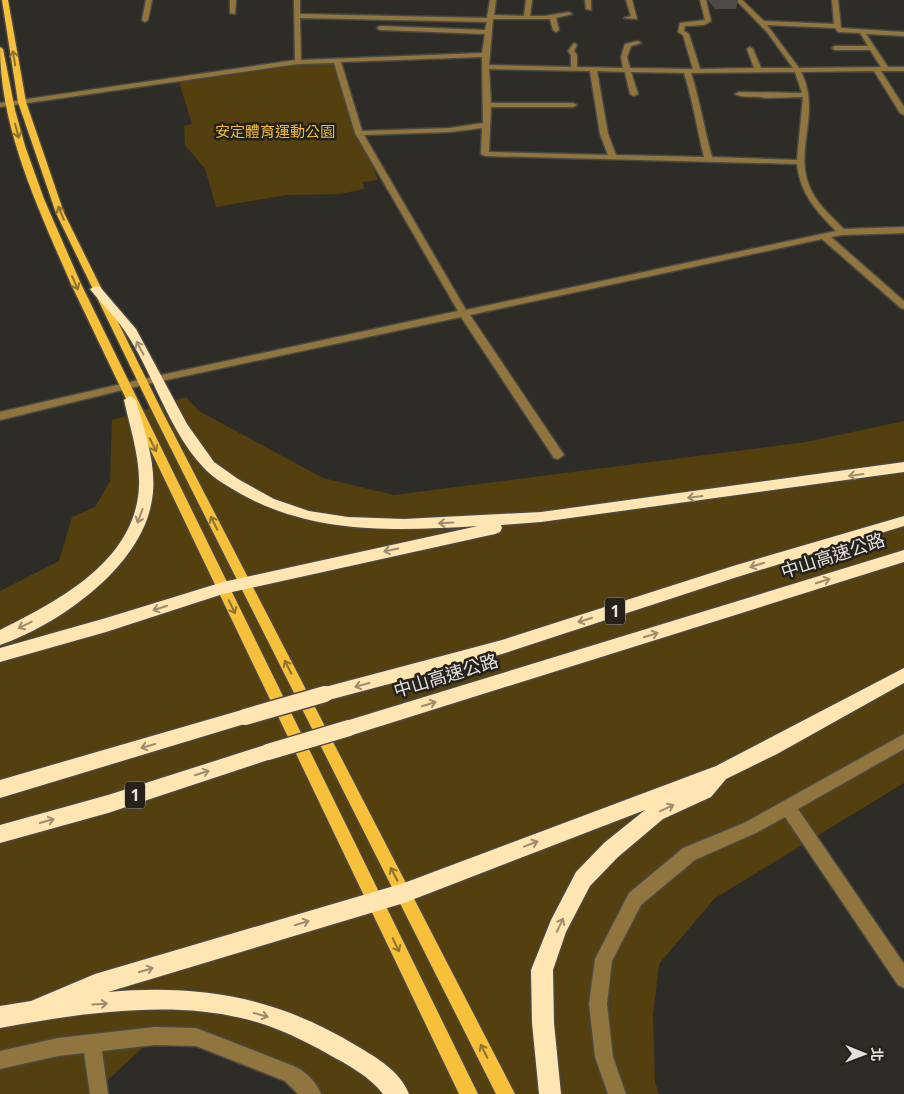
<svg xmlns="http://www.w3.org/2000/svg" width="904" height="1094" font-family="'Open Sans','Noto Sans TC',sans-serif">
<rect width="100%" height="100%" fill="#2e2c26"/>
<!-- green -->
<path fill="#543f0e" d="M 333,62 L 378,180 L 363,182 L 364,189 L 340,194 L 287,195 L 216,207 L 205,169 L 185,145 L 184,126 L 192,124 L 179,82 L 298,63 Z
M 186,397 L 199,411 L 323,478 L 394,495 L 806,442 L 904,421 L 904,783 L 715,898 L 659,964 L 653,1016 L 655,1082 L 659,1094 L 312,1094 L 196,1037 L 155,1036 L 93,1094 L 0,1094 L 0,591 L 59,561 L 72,517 L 95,507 L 110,481 L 112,420 Z"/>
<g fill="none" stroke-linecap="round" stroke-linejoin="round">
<!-- minor casing -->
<g stroke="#4b4943" stroke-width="3">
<path id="minor" d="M 146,0 L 152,0 L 148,20 L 145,22 L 142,20 Z
M 230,0 L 236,0 L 235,14 L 230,13 Z
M 294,0 L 300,0 L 300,14 L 487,18 L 490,0 L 496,0 L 494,15 L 524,16 L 526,0 L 532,0 L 530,16 L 545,16 L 569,12 L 572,14 L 556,18 L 559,30 L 556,32 L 553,30 L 550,19 L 493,19 L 489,65 L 571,67 L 571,55 L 568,51 L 574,43 L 577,45 L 574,51 L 577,55 L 577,67 L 623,68 L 621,57 L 625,44 L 638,41 L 641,43 L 631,46 L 627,57 L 630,68 L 693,69 L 683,35 L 678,32 L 680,23 L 705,20 L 700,0 L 706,0 L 711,21 L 704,25 L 685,26 L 684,31 L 689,34 L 700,69 L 754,68 L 747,49 L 750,47 L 753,49 L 761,68 L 793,68 L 767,32 L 736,0 L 742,0 L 764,21 L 834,24 L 832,0 L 838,0 L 841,28 L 904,32 L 904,36 L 866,34 L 888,67 L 904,67 L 904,71 L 881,71 L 904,107 L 904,115 L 900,113 L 874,71 L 801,72 C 822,113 793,150 810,188 C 817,204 832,217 844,229 L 904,227 L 904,233 L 842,235 L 831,237 L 904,301 L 904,309 L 901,308 L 822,239 L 470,315 L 562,452 L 564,455 L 558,459 L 554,458 L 461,317 L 143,385 L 0,420 L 0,412 L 143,379 L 458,311 L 355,133 L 334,63 L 298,64 L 0,107 L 0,103 L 295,60 ZM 300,18 L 487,22 L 485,30 L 380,26 L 377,28 L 380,30 L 485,34 L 482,53 L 301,60 ZM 767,25 L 835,28 L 838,32 L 860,33 L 868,46 L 835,46 L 832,48 L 835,50 L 870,50 L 881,67 L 799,68 ZM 482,57 L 483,123 L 450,128 L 362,131 L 341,62 ZM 489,69 L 590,71 L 600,134 L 608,155 L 489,152 L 491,107 L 573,107 L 577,105 L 573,103 L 491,103 ZM 597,71 L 625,72 L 630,94 L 634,96 L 638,94 L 631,72 L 684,73 C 693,101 697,129 704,157 L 616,155 L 608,134 ZM 795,72 L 802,93 L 739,92 L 735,94 C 743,99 756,95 765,98 L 803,97 L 797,160 L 712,157 C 704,129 700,101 691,73 ZM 482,128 L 481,154 L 485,156 L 797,164 C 800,193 816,211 836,231 L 466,310 L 364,135 L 450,132 Z
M 585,0 L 591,0 L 591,10 L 586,9 Z
M 626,0 L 632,0 L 637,19 L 624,18 L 631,16 Z
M 904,734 L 904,749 L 798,809 L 904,964 L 904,988 L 898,985 L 785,817 L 756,833 L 695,860 L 641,905 L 612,961 L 607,1004 L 613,1057 L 626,1094 L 608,1094 L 595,1057 L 589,1004 L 595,959 L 629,893 L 683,848 L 744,823 Z
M 155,1027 L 196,1028 L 291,1065 C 303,1069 317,1082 321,1094 L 298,1094 L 285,1081 L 196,1046 L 155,1045 L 102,1051 L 108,1094 L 90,1094 L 84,1053 L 58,1056 L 0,1069 L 0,1051 L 58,1038 Z"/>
</g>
<!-- major casing -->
<g stroke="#4b4943" stroke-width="3">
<path id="major" d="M 2,0 L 8,0 L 26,102 L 64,213 L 163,413 L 515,1094 L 496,1094 L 153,413 L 56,213 L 18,102 Z
M 0,47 L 3,49 L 15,110 L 25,146 L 44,199 L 81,284 L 478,1094 L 459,1094 L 71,284 C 39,210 0,129 0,47 Z"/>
</g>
<!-- highway casing -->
<g stroke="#4b4943" stroke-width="3">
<path id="highway" d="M 96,286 L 100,287 L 136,329 L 187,424 L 214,462 L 238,479 L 274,499 L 309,511 L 348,517 L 404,519 L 541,512 L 904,462 L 904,472 L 541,522 L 501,525 L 502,528 L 500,532 L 495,534 L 223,594 L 106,632 L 0,662 L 0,648 L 106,618 L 223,582 L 478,526 C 397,531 315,535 241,494 C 229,487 214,479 204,468 C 167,429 154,373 124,330 C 114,315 101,303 90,289 Z
M 130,396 L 136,400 C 145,433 159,470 151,505 C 138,569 58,625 0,645 L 0,630 C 58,601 136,561 139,486 C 140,457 130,428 124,400 Z
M 904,516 L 904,526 L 734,578 L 502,654 L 325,701 L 319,699 L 316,694 L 319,689 L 325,687 L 502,640 L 733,566 Z
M 904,550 L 904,562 L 349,736 L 343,734 L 340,728 L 343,722 L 349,720 Z
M 904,668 L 904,683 L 777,754 L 726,779 L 711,797 L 663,819 L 618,857 L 590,886 L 566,932 L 553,970 L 554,1023 L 561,1094 L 539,1094 L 532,1023 L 531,970 L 551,920 L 576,872 L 604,843 L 645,810 L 404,903 L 108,992 C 201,984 276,997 357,1046 C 377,1058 400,1071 409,1094 L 383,1094 C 369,1076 348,1065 328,1054 C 301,1039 272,1025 241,1018 C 166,1000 75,1014 0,1028 L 0,1006 L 31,1001 L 95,974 L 404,883 L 716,766 Z
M 245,709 L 251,712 L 254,717 L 251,722 L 0,798 L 0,780 Z
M 268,744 L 274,746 L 277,752 L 274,758 L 268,760 L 108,813 L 0,843 L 0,825 L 108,795 Z"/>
</g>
<!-- minor -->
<use href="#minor" fill="#90763e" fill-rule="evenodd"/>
<!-- major -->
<use href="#major" fill="#f7c03a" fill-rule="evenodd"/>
<!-- highway -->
<use href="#highway" fill="#ffe5b1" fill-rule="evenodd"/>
<!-- highway-bridge casing -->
<g stroke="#4b4943" stroke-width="19" stroke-linecap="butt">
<path id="highway-bridge" d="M 245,717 L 325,694
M 268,752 L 349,728"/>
</g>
<!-- highway-bridge -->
<use href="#highway-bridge" stroke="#ffe5b1" stroke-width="16"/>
</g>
<!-- wall -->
<path fill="#4e4b46" d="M 708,0 L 738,0 L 736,9 L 715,9 Z"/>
<!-- one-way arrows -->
<defs><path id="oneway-shaft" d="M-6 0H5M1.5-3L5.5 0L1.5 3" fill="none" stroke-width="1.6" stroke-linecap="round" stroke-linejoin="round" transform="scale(1.25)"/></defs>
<g stroke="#8e712b">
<use href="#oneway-shaft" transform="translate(14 58) rotate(-99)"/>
<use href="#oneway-shaft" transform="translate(17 131) rotate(75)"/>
<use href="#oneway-shaft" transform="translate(61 213) rotate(-113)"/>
<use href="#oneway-shaft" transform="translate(75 283) rotate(66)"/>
<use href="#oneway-shaft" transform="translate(153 445) rotate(63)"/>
<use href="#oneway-shaft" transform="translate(214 523) rotate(-117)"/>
<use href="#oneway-shaft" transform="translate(232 607) rotate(64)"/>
<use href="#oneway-shaft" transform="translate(288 667) rotate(-117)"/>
<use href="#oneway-shaft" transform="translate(394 874) rotate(-117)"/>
<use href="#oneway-shaft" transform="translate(396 945) rotate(64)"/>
<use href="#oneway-shaft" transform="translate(484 1051) rotate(-117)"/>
</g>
<g stroke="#9d8d6e">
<use href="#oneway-shaft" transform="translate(140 348) rotate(-118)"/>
<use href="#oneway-shaft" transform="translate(856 475) rotate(172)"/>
<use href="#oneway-shaft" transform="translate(695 497) rotate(173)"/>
<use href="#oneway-shaft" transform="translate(140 516) rotate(110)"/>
<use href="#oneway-shaft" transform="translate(446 523) rotate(177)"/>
<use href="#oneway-shaft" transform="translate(391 550) rotate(168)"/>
<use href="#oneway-shaft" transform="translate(757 565) rotate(163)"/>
<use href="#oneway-shaft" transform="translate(823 581) rotate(-18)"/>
<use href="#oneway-shaft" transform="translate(160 608) rotate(162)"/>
<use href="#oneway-shaft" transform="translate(585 620) rotate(162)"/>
<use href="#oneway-shaft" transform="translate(25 625) rotate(153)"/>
<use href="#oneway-shaft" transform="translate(651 635) rotate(-17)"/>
<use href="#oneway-shaft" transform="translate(362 685) rotate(165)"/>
<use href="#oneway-shaft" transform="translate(429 704) rotate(-17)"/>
<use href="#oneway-shaft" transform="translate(148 746) rotate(164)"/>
<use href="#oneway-shaft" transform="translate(202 773) rotate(-18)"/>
<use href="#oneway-shaft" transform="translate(667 808) rotate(-25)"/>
<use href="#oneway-shaft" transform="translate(47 821) rotate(-16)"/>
<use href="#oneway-shaft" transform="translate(531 844) rotate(-21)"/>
<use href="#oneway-shaft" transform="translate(302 923) rotate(-17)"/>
<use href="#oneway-shaft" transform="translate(560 925) rotate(-65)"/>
<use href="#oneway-shaft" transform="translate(146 970) rotate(-17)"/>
<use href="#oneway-shaft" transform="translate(100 1004) rotate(-3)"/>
<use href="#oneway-shaft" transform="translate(261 1015) rotate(16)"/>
</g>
<g text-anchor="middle" stroke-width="5" stroke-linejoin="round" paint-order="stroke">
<!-- far-park labels -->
<g font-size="15" fill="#f1bb39" stroke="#25221c">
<text x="275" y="137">安定體育運動公園</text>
</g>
<!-- shield labels -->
<g fill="#25221c" stroke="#aaa8a3" stroke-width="1">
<rect x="605" y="597.5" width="20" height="27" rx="4"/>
<rect x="125" y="781.5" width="20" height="27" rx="4"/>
</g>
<g font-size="16" font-weight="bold" fill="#e3e1dd">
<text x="615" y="617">1</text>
<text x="135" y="801">1</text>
</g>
<!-- street labels -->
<g font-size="18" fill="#e3e1dd" stroke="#25221c">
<text transform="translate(833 556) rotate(-18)" y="6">中山高速公路</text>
<text transform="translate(446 676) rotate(-17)" y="6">中山高速公路</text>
</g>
</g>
<!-- north arrow -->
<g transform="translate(864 1054) rotate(91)" stroke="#25221c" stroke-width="4" paint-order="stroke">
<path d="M0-4L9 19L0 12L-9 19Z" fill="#e3e1dd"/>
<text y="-8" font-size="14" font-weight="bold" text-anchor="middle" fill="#e3e1dd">北</text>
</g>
</svg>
